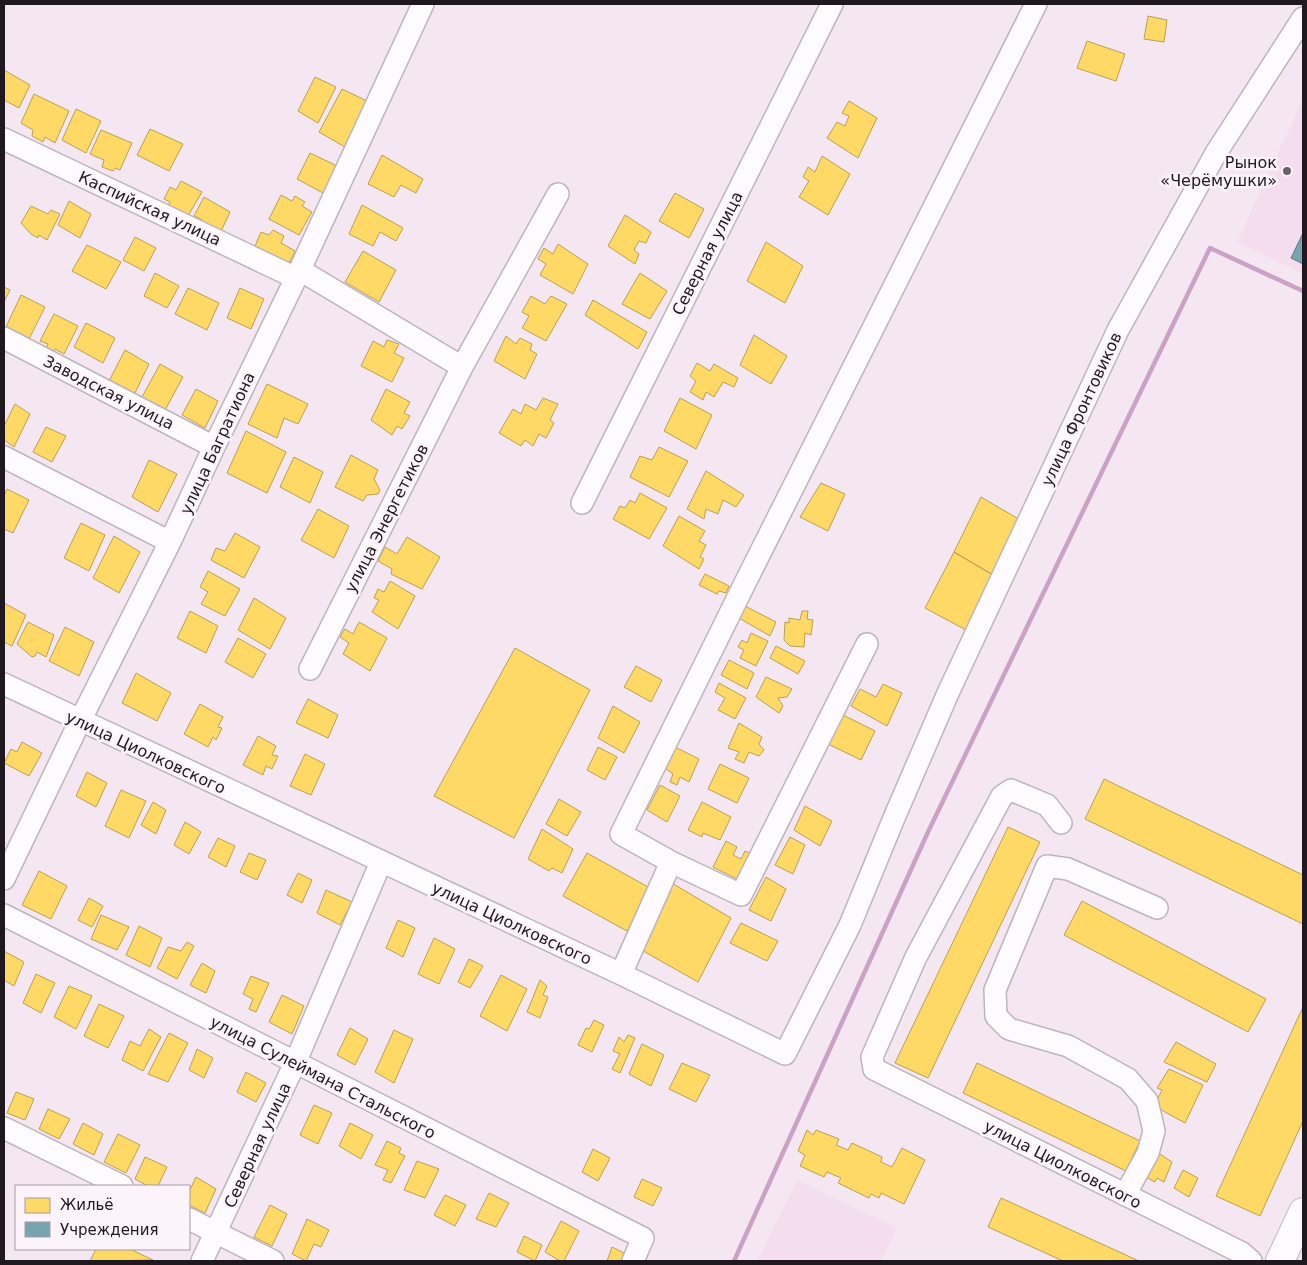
<svg xmlns="http://www.w3.org/2000/svg" width="1307" height="1265" font-family="'DejaVu Sans',sans-serif">
<rect width="100%" height="100%" fill="#f4e7f2"/>
<!-- built -->
<path fill="#f3ddef" d="M 1303,99 L 1303,274 L 1237,242 Z
M 797,1180 L 897,1228 L 881,1261 L 757,1261 Z"/>
<!-- homes -->
<path fill="#ffd966" stroke="#bc9f51" d="M 1148,16 L 1167,20 L 1164,42 L 1144,39 Z
M 1087,41 L 1125,54 L 1116,81 L 1077,68 Z
M 4,70 L 30,85 L 19,108 L 4,100 Z
M 315,77 L 336,87 L 318,123 L 298,111 Z
M 342,89 L 367,101 L 345,147 L 319,132 Z
M 34,94 L 69,111 L 55,143 L 45,137 L 43,142 L 32,136 L 33,130 L 21,123 Z
M 849,101 L 877,118 L 858,158 L 827,138 L 837,122 L 845,126 L 849,116 L 842,113 Z
M 76,109 L 101,121 L 86,153 L 62,140 Z
M 150,129 L 183,144 L 169,171 L 137,155 Z
M 101,130 L 132,143 L 120,170 L 115,168 L 113,171 L 102,167 L 104,160 L 90,154 Z
M 310,153 L 337,166 L 323,193 L 297,179 Z
M 382,155 L 423,179 L 416,193 L 401,185 L 394,197 L 368,184 Z
M 822,156 L 850,174 L 828,215 L 799,197 L 809,181 L 803,177 L 808,167 L 815,172 Z
M 181,181 L 202,192 L 185,221 L 165,212 L 170,202 L 164,199 L 170,187 L 176,190 Z
M 675,193 L 704,209 L 689,238 L 659,221 Z
M 281,195 L 292,201 L 295,196 L 305,202 L 302,206 L 312,212 L 299,235 L 269,219 Z
M 204,197 L 230,212 L 218,238 L 198,227 L 201,219 L 194,216 Z
M 69,201 L 91,214 L 80,238 L 58,225 Z
M 362,205 L 403,228 L 396,241 L 380,232 L 373,246 L 349,234 Z
M 31,206 L 48,214 L 51,210 L 60,214 L 47,240 L 39,235 L 38,238 L 31,234 L 21,223 Z
M 625,215 L 651,232 L 646,243 L 639,241 L 634,250 L 639,254 L 635,264 L 608,246 Z
M 273,230 L 284,236 L 281,243 L 295,251 L 286,270 L 252,253 L 261,232 L 269,235 Z
M 135,237 L 156,248 L 144,271 L 123,260 Z
M 766,242 L 803,266 L 785,303 L 747,281 Z
M 558,244 L 588,264 L 573,294 L 540,275 L 546,264 L 538,259 L 544,248 L 553,254 Z
M 87,245 L 121,262 L 106,289 L 72,271 Z
M 363,251 L 396,270 L 379,302 L 345,282 Z
M 155,273 L 179,286 L 167,308 L 144,296 Z
M 640,273 L 667,291 L 650,319 L 622,304 Z
M 4,287 L 10,290 L 4,302 Z
M 188,288 L 219,303 L 207,330 L 175,314 Z
M 240,288 L 264,299 L 251,329 L 227,318 Z
M 21,295 L 45,307 L 28,341 L 5,329 Z
M 531,296 L 545,304 L 551,296 L 567,304 L 546,341 L 522,328 L 529,316 L 522,312 Z
M 593,300 L 647,332 L 638,349 L 585,315 Z
M 54,314 L 78,326 L 64,354 L 55,349 L 51,354 L 45,351 L 48,344 L 40,341 Z
M 86,323 L 115,338 L 103,363 L 74,347 Z
M 754,335 L 787,356 L 771,384 L 740,365 Z
M 506,336 L 516,344 L 520,338 L 532,344 L 530,350 L 537,354 L 525,379 L 494,361 Z
M 387,340 L 399,344 L 394,353 L 404,358 L 392,382 L 361,366 L 373,341 L 384,347 Z
M 125,350 L 149,364 L 134,395 L 109,381 Z
M 697,363 L 710,371 L 714,364 L 738,378 L 734,387 L 723,382 L 714,397 L 706,392 L 703,400 L 690,392 L 696,381 L 690,376 Z
M 160,364 L 183,377 L 165,410 L 142,397 Z
M 267,384 L 308,404 L 298,424 L 284,418 L 277,438 L 248,424 Z
M 196,389 L 218,401 L 205,428 L 182,415 Z
M 386,389 L 410,402 L 404,413 L 410,416 L 402,429 L 397,426 L 392,435 L 371,420 Z
M 543,398 L 558,404 L 550,420 L 554,423 L 546,438 L 539,434 L 533,446 L 525,440 L 521,446 L 499,433 L 513,409 L 521,414 L 525,404 L 536,410 Z
M 680,398 L 712,415 L 696,449 L 664,431 Z
M 15,404 L 30,414 L 14,447 L 4,440 L 4,426 Z
M 46,427 L 66,436 L 52,462 L 33,452 Z
M 246,431 L 286,452 L 267,493 L 227,473 Z
M 659,447 L 688,461 L 669,497 L 630,477 L 640,456 L 652,460 Z
M 351,455 L 378,470 L 374,479 L 380,490 L 378,494 L 367,495 L 363,501 L 335,487 Z
M 294,457 L 323,472 L 310,503 L 280,487 Z
M 149,460 L 177,474 L 158,512 L 132,497 Z
M 706,471 L 744,495 L 736,507 L 723,500 L 718,514 L 706,509 L 704,519 L 687,509 Z
M 821,483 L 845,494 L 828,531 L 800,517 Z
M 7,489 L 29,500 L 13,533 L 4,529 L 4,496 Z
M 640,493 L 667,508 L 649,539 L 613,519 L 620,506 L 625,508 L 630,500 L 635,503 Z
M 981,497 L 1022,521 L 993,575 L 954,552 Z
M 318,509 L 349,526 L 334,558 L 301,540 Z
M 679,516 L 705,531 L 699,541 L 706,545 L 700,557 L 704,559 L 699,569 L 663,546 Z
M 81,523 L 105,535 L 89,571 L 64,558 Z
M 235,533 L 260,547 L 244,578 L 211,560 L 216,548 L 225,551 Z
M 114,536 L 140,552 L 119,593 L 93,578 Z
M 407,537 L 440,557 L 422,589 L 391,574 L 392,569 L 378,561 L 385,547 L 397,554 Z
M 954,552 L 993,575 L 966,630 L 925,608 Z
M 208,571 L 240,589 L 225,616 L 201,604 L 208,592 L 200,587 Z
M 705,574 L 729,586 L 726,593 L 719,591 L 717,594 L 699,585 Z
M 390,581 L 415,596 L 398,629 L 372,612 L 379,600 L 374,598 L 378,589 L 384,592 Z
M 254,598 L 286,618 L 270,649 L 238,630 Z
M 4,603 L 26,615 L 12,646 L 4,642 Z
M 745,606 L 776,622 L 770,636 L 739,618 Z
M 190,611 L 218,626 L 206,653 L 177,638 Z
M 802,611 L 808,611 L 807,619 L 813,620 L 811,635 L 805,633 L 804,647 L 790,646 L 784,640 L 785,622 L 789,623 L 789,618 L 800,620 Z
M 28,622 L 54,635 L 46,657 L 37,652 L 35,656 L 32,657 L 17,644 Z
M 359,622 L 387,638 L 370,671 L 343,654 L 349,643 L 340,637 L 345,629 L 353,634 Z
M 65,627 L 94,642 L 79,676 L 49,661 Z
M 751,633 L 768,641 L 756,666 L 740,658 L 744,650 L 738,647 L 742,640 L 747,643 Z
M 238,638 L 266,654 L 253,678 L 225,662 Z
M 776,646 L 805,661 L 798,674 L 770,658 Z
M 515,648 L 590,690 L 514,838 L 434,796 Z
M 729,660 L 754,673 L 747,689 L 721,675 Z
M 636,666 L 662,680 L 651,702 L 624,687 Z
M 136,673 L 171,693 L 157,721 L 122,703 Z
M 766,677 L 792,689 L 787,697 L 778,698 L 783,706 L 779,713 L 756,697 Z
M 719,683 L 746,698 L 735,719 L 718,710 L 725,698 L 715,692 Z
M 883,684 L 902,693 L 887,726 L 851,706 L 860,689 L 876,697 Z
M 308,699 L 338,715 L 328,738 L 296,723 Z
M 200,704 L 223,717 L 218,727 L 222,728 L 216,740 L 213,737 L 208,747 L 184,734 Z
M 613,706 L 640,722 L 624,753 L 598,738 Z
M 841,714 L 875,731 L 861,760 L 826,743 Z
M 739,723 L 762,737 L 759,744 L 764,750 L 759,756 L 749,752 L 744,763 L 735,759 L 739,752 L 728,748 Z
M 258,736 L 276,746 L 272,755 L 278,756 L 272,769 L 266,766 L 263,775 L 243,765 Z
M 22,742 L 42,753 L 29,776 L 4,763 L 11,749 L 17,752 Z
M 598,747 L 617,757 L 605,780 L 587,770 Z
M 675,747 L 699,759 L 689,782 L 680,777 L 677,785 L 670,782 L 673,774 L 665,768 Z
M 305,754 L 325,764 L 311,795 L 290,786 Z
M 720,764 L 749,778 L 737,803 L 708,789 Z
M 87,772 L 107,783 L 96,807 L 76,796 Z
M 1104,779 L 1303,875 L 1303,924 L 1085,819 Z
M 660,785 L 680,796 L 667,822 L 647,810 Z
M 121,790 L 146,801 L 129,838 L 105,826 Z
M 559,799 L 581,812 L 567,836 L 546,824 Z
M 153,802 L 166,810 L 156,834 L 141,825 Z
M 702,802 L 731,817 L 720,840 L 703,833 L 702,837 L 688,830 Z
M 805,806 L 832,821 L 820,846 L 794,830 Z
M 185,822 L 201,832 L 189,854 L 174,845 Z
M 1008,827 L 1040,842 L 928,1078 L 895,1063 Z
M 542,829 L 573,849 L 562,873 L 552,868 L 549,871 L 528,859 Z
M 790,837 L 805,845 L 793,874 L 775,865 Z
M 218,838 L 235,846 L 226,867 L 208,857 Z
M 726,841 L 737,847 L 733,855 L 741,859 L 745,851 L 754,855 L 741,881 L 713,867 Z
M 249,853 L 266,860 L 257,880 L 240,872 Z
M 587,853 L 650,888 L 627,931 L 563,896 Z
M 39,871 L 67,886 L 51,919 L 22,905 Z
M 298,873 L 312,880 L 302,903 L 287,895 Z
M 766,877 L 786,889 L 771,921 L 749,910 Z
M 670,882 L 731,918 L 698,982 L 638,948 Z
M 326,890 L 352,902 L 340,925 L 317,913 Z
M 89,898 L 103,906 L 92,927 L 78,920 Z
M 1082,901 L 1266,999 L 1248,1032 L 1064,935 Z
M 101,915 L 129,927 L 117,950 L 91,939 Z
M 398,920 L 415,928 L 403,957 L 386,948 Z
M 741,923 L 778,941 L 767,961 L 730,943 Z
M 139,926 L 162,938 L 150,967 L 126,955 Z
M 434,938 L 455,949 L 439,984 L 418,974 Z
M 187,942 L 194,946 L 177,979 L 157,968 L 168,947 L 181,951 Z
M 4,951 L 24,962 L 14,986 L 4,980 Z
M 469,959 L 483,966 L 470,988 L 458,982 Z
M 202,963 L 215,971 L 206,993 L 190,985 Z
M 36,974 L 55,983 L 41,1013 L 23,1003 Z
M 501,975 L 527,989 L 507,1031 L 480,1016 Z
M 251,976 L 269,983 L 256,1012 L 249,1009 L 253,999 L 243,994 Z
M 540,980 L 547,986 L 543,995 L 548,997 L 540,1018 L 527,1012 Z
M 69,986 L 92,996 L 76,1029 L 54,1017 Z
M 282,995 L 304,1006 L 292,1034 L 269,1022 Z
M 99,1004 L 124,1016 L 108,1048 L 84,1036 Z
M 1303,1007 L 1303,1121 L 1260,1216 L 1216,1196 Z
M 594,1020 L 604,1025 L 592,1052 L 578,1045 L 586,1028 L 589,1029 Z
M 350,1028 L 368,1039 L 355,1065 L 337,1055 Z
M 149,1029 L 161,1037 L 143,1071 L 122,1060 L 130,1041 L 140,1046 Z
M 394,1030 L 413,1039 L 394,1083 L 375,1072 Z
M 169,1033 L 188,1043 L 168,1082 L 148,1074 Z
M 628,1035 L 635,1038 L 620,1073 L 612,1069 L 620,1054 L 613,1051 L 619,1037 L 624,1042 Z
M 1176,1042 L 1216,1064 L 1207,1082 L 1164,1062 Z
M 642,1044 L 664,1055 L 651,1086 L 629,1074 Z
M 197,1049 L 213,1058 L 204,1078 L 189,1070 Z
M 682,1063 L 710,1075 L 696,1102 L 669,1089 Z
M 977,1063 L 1140,1141 L 1126,1171 L 963,1093 Z
M 1169,1069 L 1203,1085 L 1185,1123 L 1154,1106 L 1162,1090 L 1157,1088 Z
M 246,1072 L 266,1083 L 256,1102 L 237,1092 Z
M 16,1092 L 34,1099 L 25,1120 L 7,1113 Z
M 314,1105 L 332,1113 L 318,1144 L 300,1135 Z
M 48,1109 L 70,1119 L 59,1139 L 39,1129 Z
M 83,1123 L 103,1134 L 94,1155 L 73,1144 Z
M 350,1123 L 373,1135 L 361,1159 L 339,1146 Z
M 807,1130 L 813,1135 L 816,1130 L 839,1139 L 836,1145 L 848,1150 L 852,1143 L 882,1157 L 881,1162 L 892,1167 L 902,1148 L 925,1160 L 904,1204 L 881,1193 L 879,1198 L 871,1194 L 869,1198 L 838,1183 L 841,1178 L 827,1172 L 824,1177 L 800,1166 L 805,1155 L 798,1151 Z
M 118,1134 L 140,1145 L 126,1173 L 104,1162 Z
M 387,1141 L 401,1148 L 399,1153 L 405,1156 L 391,1183 L 383,1180 L 388,1170 L 375,1165 Z
M 593,1149 L 610,1158 L 598,1181 L 582,1172 Z
M 1157,1152 L 1172,1162 L 1164,1182 L 1157,1178 L 1155,1182 L 1146,1177 Z
M 145,1157 L 167,1167 L 158,1186 L 148,1186 L 135,1179 Z
M 417,1161 L 439,1169 L 425,1198 L 404,1190 Z
M 1183,1170 L 1198,1178 L 1189,1197 L 1174,1188 Z
M 196,1177 L 216,1189 L 205,1213 L 189,1205 L 189,1192 Z
M 642,1179 L 662,1188 L 653,1206 L 634,1197 Z
M 489,1193 L 509,1203 L 496,1227 L 476,1219 Z
M 445,1195 L 466,1205 L 455,1226 L 434,1215 Z
M 1001,1198 L 1139,1261 L 1063,1261 L 988,1227 Z
M 270,1205 L 287,1214 L 272,1246 L 254,1237 Z
M 307,1219 L 329,1230 L 321,1247 L 314,1244 L 306,1261 L 292,1254 Z
M 561,1221 L 579,1231 L 564,1261 L 560,1261 L 545,1252 Z
M 524,1236 L 542,1245 L 535,1261 L 517,1252 Z
M 612,1247 L 630,1256 L 628,1261 L 607,1261 Z
M 96,1249 L 130,1249 L 153,1260 L 90,1261 Z"/>
<!-- public -->
<path fill="#76a5af" stroke="#5c7b84" d="M 1303,233 L 1303,264 L 1291,258 Z"/>
<g fill="none" stroke-linecap="round" stroke-linejoin="round">
<!-- stream -->
<path stroke="#cba2c5" stroke-width="4.5" d="M 734,1261 L 928,832 L 1210,248 L 1303,291"/>
<!-- minor casing -->
<g stroke="#beb4bc" stroke-width="24">
<path id="minor" d="M 4,139 L 296,278
M 300,270 L 462,367
M 4,338 L 214,447
M 4,457 L 170,542
M 582,503 L 832,4
M 310,669 L 462,367 L 558,194
M 4,684 L 621,974 L 785,1054 L 850,925 L 894,818 L 948,693 L 1118,330 L 1216,153 L 1303,18
M 1061,823 L 1047,805 L 1011,790 L 1002,796 L 916,957 L 872,1057 L 874,1069 L 1242,1253 L 1251,1261
M 671,862 L 741,895 L 867,644
M 4,879 L 80,721 L 170,542 L 214,447 L 296,278 L 423,4
M 4,915 L 643,1238 L 633,1261
M 621,974 L 671,862 L 621,834 L 745,583 L 1036,4
M 4,1128 L 122,1186
M 1125,1195 L 1148,1153 L 1154,1131 L 1147,1101 L 1128,1079 L 1068,1046 L 1009,1029 L 996,1016 L 995,990 L 1047,866 L 1068,869 L 1157,908
M 189,1219 L 273,1261
M 202,1261 L 295,1063 L 381,862"/>
</g>
<!-- major casing -->
<g stroke="#beb4bc" stroke-width="30">
<path id="major" d="M 1280,1261 L 1303,1212"/>
</g>
<!-- minor -->
<use href="#minor" stroke="#fdfbfd" stroke-width="21"/>
<!-- major -->
<use href="#major" stroke="#fdfbfd" stroke-width="28"/>
</g>
<!-- markers -->
<circle fill="#6a6069" stroke="#fdf4fb" stroke-width="2" cx="1287" cy="171" r="5"/>
<g text-anchor="middle" stroke-width="5" stroke-linejoin="round" paint-order="stroke">
<!-- poi labels -->
<g font-size="16" fill="#20181f" stroke="#fdf4fb" text-anchor="end">
<text x="1277" y="168">Рынок<tspan x="1277" dy="18">«Черёмушки»</tspan></text>
</g>
<!-- street labels -->
<g font-size="16" fill="#20181f" stroke="#fdf4fb">
<text transform="translate(150 208) rotate(25)" y="6">Каспийская улица</text>
<text transform="translate(707 253) rotate(-63)" y="6">Северная улица</text>
<text transform="translate(109 392) rotate(27)" y="6">Заводская улица</text>
<text transform="translate(1081 409) rotate(-65)" y="6">улица Фронтовиков</text>
<text transform="translate(217 443) rotate(-65)" y="6">улица Багратиона</text>
<text transform="translate(386 518) rotate(-63)" y="6">улица Энергетиков</text>
<text transform="translate(146 752) rotate(25)" y="6">улица Циолковского</text>
<text transform="translate(512 923) rotate(25)" y="6">улица Циолковского</text>
<text transform="translate(323 1077) rotate(27)" y="6">улица Сулеймана Стальского</text>
<text transform="translate(257 1145) rotate(-65)" y="6">Северная улица</text>
<text transform="translate(1063 1164) rotate(27)" y="6">улица Циолковского</text>
</g>
</g>
<!-- border -->
<rect width="1307" height="1265" fill="none" stroke="#20181f" stroke-width="10"/>
<!-- legend -->
<rect x="15" y="1185" width="175" height="65" fill="#fdf4fb" stroke="#a59ca3"/>
<rect x="25" y="1198" width="25" height="15" fill="#ffd966" stroke="#a59ca3"/>
<text x="60" y="1210" font-size="15" fill="#20181f">Жильё</text>
<rect x="25" y="1222" width="25" height="15" fill="#76a5af" stroke="#a59ca3"/>
<text x="60" y="1235" font-size="15" fill="#20181f">Учреждения</text>
</svg>
